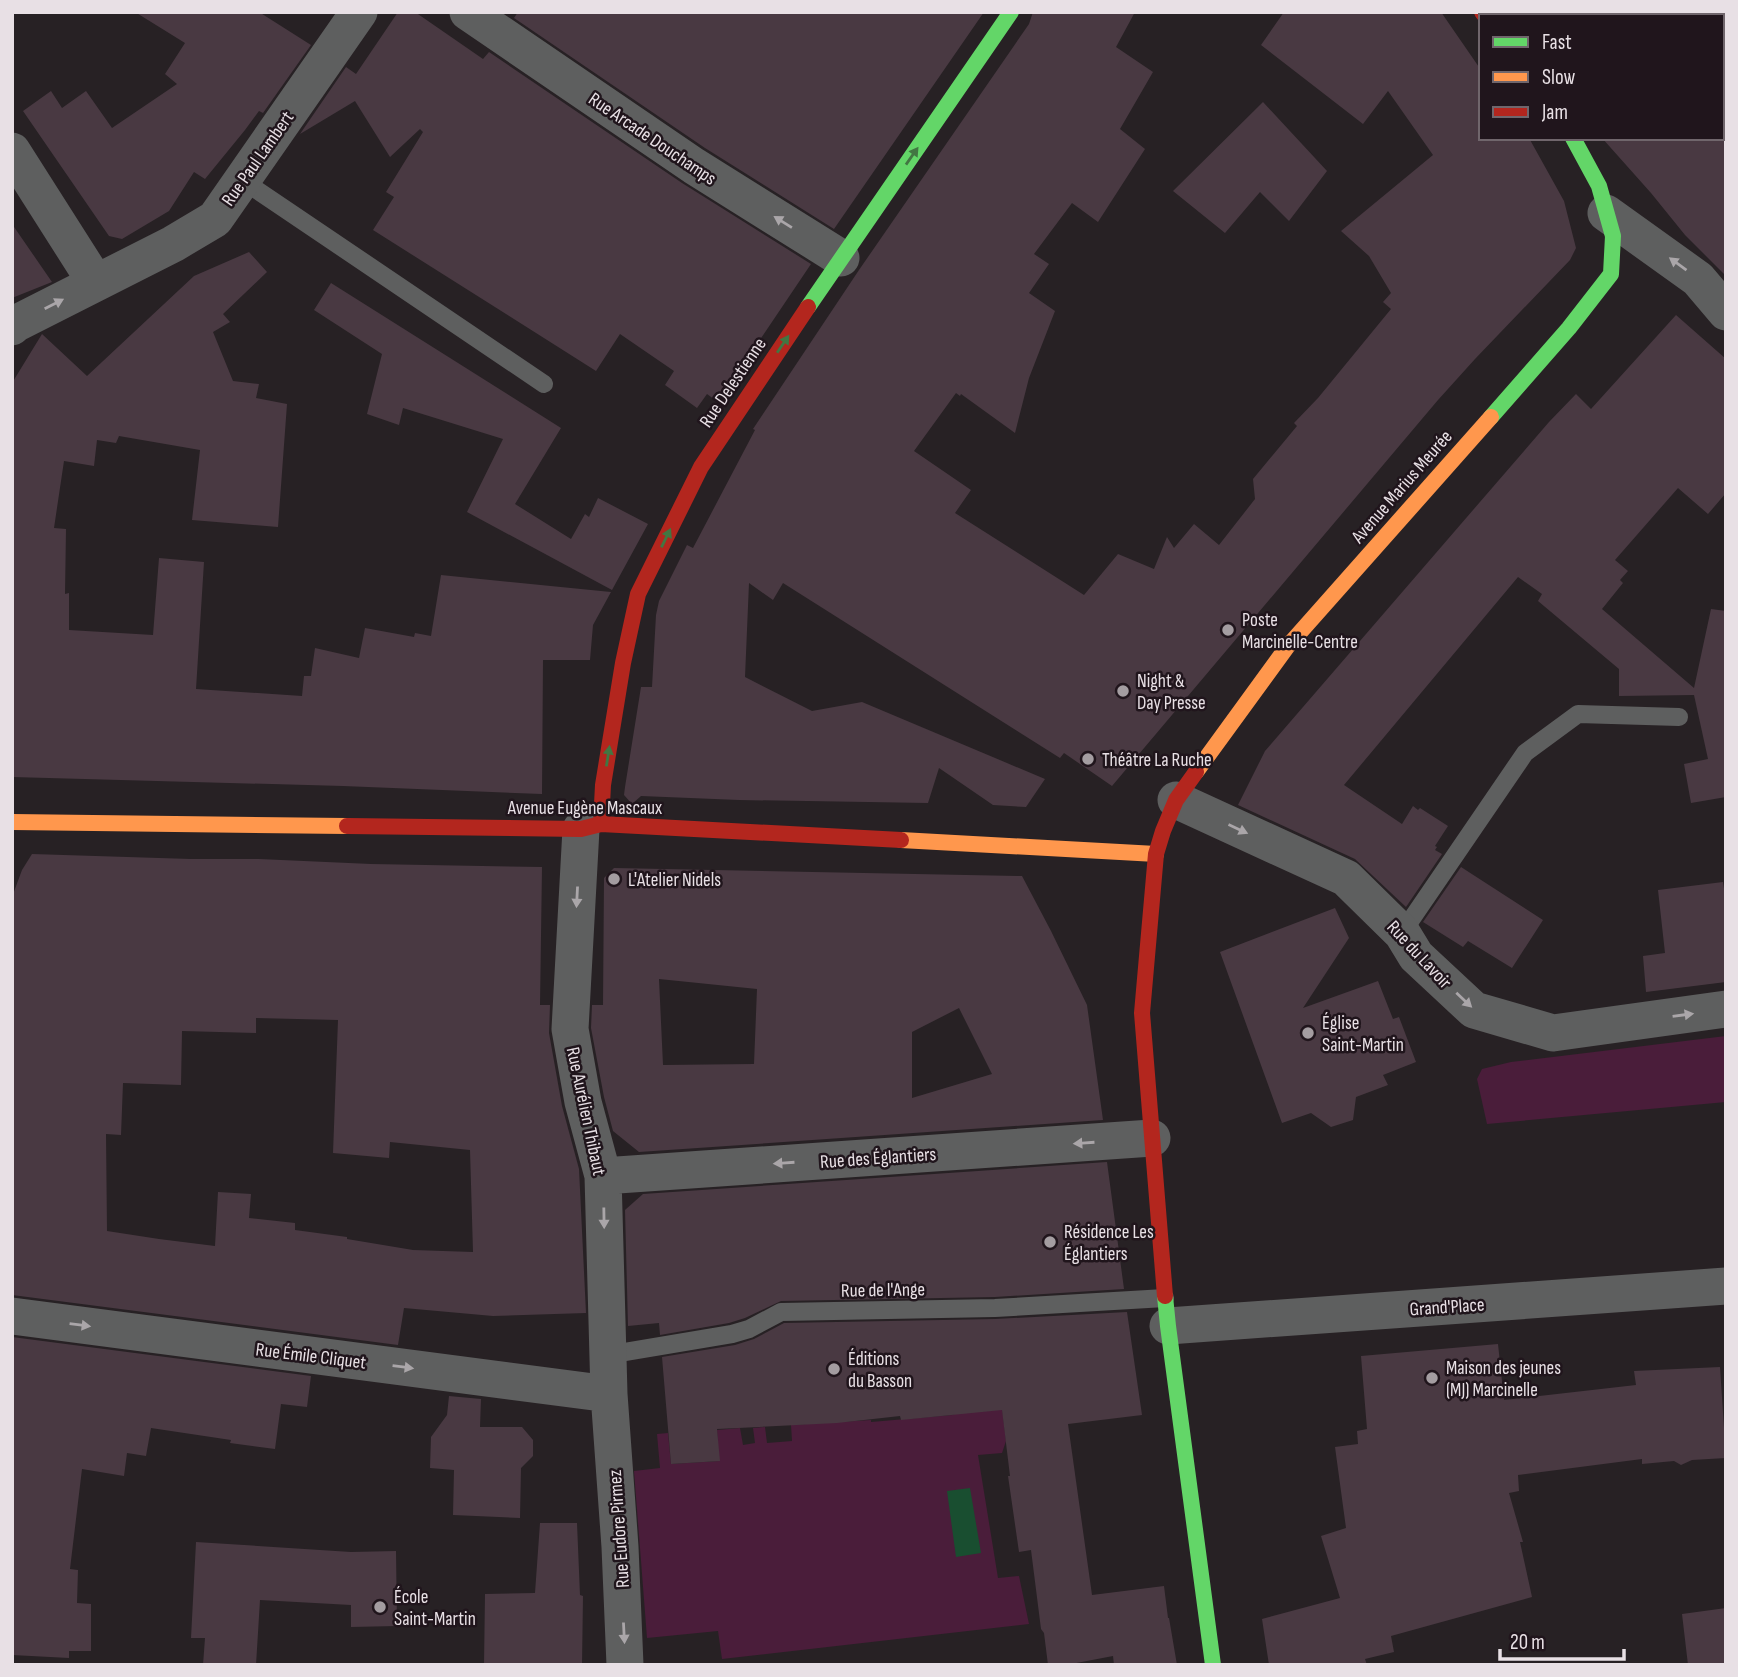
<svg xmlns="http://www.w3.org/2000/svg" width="1738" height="1677" font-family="'Sofia Sans Condensed',sans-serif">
<rect width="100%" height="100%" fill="#272124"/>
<!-- green -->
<path fill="#4a1d3a" d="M 1726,1036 L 1726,1102 L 1487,1124 L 1477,1079 L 1482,1069 L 1511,1062 Z
M 1001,1399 L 1006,1441 L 1002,1453 L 978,1455 L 998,1578 L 1019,1576 L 1029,1624 L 722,1659 L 718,1631 L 647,1638 L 634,1471 L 660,1468 L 657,1434 L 668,1433 L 671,1464 L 719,1461 L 717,1430 L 740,1428 L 743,1445 L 755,1443 L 753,1428 L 765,1427 L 767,1443 L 792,1441 L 791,1425 L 871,1420 L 871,1422 L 952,1415 Z"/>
<!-- water -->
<path fill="#194e30" d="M 970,1488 L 981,1553 L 956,1557 L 947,1491 Z"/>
<!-- building -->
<path fill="#493942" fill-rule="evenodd" d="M 135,12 L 259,12 L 311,45 L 263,113 L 259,111 L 245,130 L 205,179 L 194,172 L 169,211 L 122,239 L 109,236 L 23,111 L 51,91 L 62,108 L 86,91 L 112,128 L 177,84 L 165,74 L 185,43 Z
M 398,12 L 415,12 L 483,59 L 489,52 L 682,183 L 811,264 L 718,402 L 707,394 L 697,408 L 665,385 L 674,371 L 620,334 L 596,371 L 373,230 L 394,197 L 386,192 L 423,132 L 420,129 L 390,157 L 355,101 L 300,134 L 346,67 L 356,74 Z
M 518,12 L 984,12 L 834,229 L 705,148 L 514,18 Z
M 1033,12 L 1135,12 L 1116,47 L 1153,72 L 1120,129 L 1145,149 L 1098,222 L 1072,203 L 1034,254 L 1049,264 L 1029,293 L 1055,311 L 1029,378 L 1015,433 L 961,394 L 960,396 L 956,393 L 914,451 L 971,490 L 955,513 L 1084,595 L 1118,554 L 1154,569 L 1167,537 L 1174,548 L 1194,524 L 1219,545 L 1255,499 L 1253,479 L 1297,426 L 1294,423 L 1318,398 L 1391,309 L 1383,302 L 1391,293 L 1369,256 L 1341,231 L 1433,155 L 1388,91 L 1363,124 L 1261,45 L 1284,12 L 1441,12 L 1481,70 L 1481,138 L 1529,138 L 1564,201 L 1576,248 L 1570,260 L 1475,359 L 1438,400 L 1112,786 L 1064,753 L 1060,758 L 783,583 L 773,600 L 749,583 L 745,677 L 812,711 L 862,702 L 1045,779 L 1026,807 L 993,805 L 939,768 L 928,803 L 739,800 L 641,796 L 632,804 L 624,795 L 625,787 L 641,687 L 652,687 L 656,615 L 659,601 L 687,545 L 693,548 L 755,430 L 753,429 L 859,270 L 1029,24 Z
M 1263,102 L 1327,171 L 1289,221 L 1260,192 L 1225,233 L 1173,191 Z
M 1602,138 L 1726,138 L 1726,276 L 1685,235 L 1651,193 Z
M 12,224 L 52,282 L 12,298 Z
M 249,252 L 267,272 L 223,314 L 230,322 L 213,332 L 233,381 L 259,384 L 256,398 L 287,404 L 278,527 L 192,520 L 200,450 L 119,436 L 116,443 L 97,440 L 94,466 L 64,461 L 54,528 L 66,529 L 65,594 L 69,593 L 69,630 L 153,635 L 159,558 L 204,562 L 196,689 L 302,696 L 304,676 L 311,676 L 315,648 L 359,658 L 365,628 L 414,637 L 415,633 L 431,636 L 441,575 L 611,592 L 593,625 L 590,660 L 543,660 L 542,794 L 343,786 L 12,777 L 12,383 L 42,334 L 87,376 L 194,276 Z
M 331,283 L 561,428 L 515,504 L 571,539 L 585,514 L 589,517 L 598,498 L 648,524 L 612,590 L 467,512 L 503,439 L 403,408 L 399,425 L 367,414 L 382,354 L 314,310 Z
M 1676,315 L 1726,359 L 1726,493 L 1708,514 L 1678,488 L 1615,560 L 1628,571 L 1620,580 L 1623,583 L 1602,609 L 1694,688 L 1711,609 L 1726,611 L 1726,797 L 1691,803 L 1684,764 L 1708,759 L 1694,695 L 1619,696 L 1619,669 L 1538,601 L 1542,594 L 1518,577 L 1344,785 L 1402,824 L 1413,806 L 1418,810 L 1420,808 L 1448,826 L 1435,846 L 1437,847 L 1435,850 L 1442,854 L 1406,907 L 1355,859 L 1238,805 L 1265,751 L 1549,422 L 1576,394 L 1591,409 Z
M 32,854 L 191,859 L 259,859 L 371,864 L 542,867 L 540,1005 L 550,1005 L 549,1033 L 562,1106 L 579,1169 L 586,1313 L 493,1316 L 404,1308 L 398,1345 L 12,1295 L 12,897 L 22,870 ZM 256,1018 L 338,1020 L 333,1153 L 389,1158 L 390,1142 L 470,1150 L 473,1252 L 413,1250 L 347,1239 L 347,1237 L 295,1230 L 295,1223 L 249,1218 L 251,1194 L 218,1192 L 215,1246 L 159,1239 L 107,1231 L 106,1134 L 121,1135 L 123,1083 L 181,1085 L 182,1031 L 256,1033 Z
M 1461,867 L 1543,920 L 1512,968 L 1468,941 L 1463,947 L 1423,922 Z
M 614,868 L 1022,876 L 1051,931 L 1087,1005 L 1103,1120 L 639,1152 L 613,1131 L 604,1097 L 591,1028 L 592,1005 L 603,1005 L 604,878 ZM 659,979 L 757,989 L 754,1064 L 663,1065 ZM 959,1008 L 992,1074 L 912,1098 L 912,1032 Z
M 1723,882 L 1726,902 L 1726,982 L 1646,992 L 1643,956 L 1665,953 L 1658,890 Z
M 1335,908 L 1349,938 L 1303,1008 L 1378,981 L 1393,1019 L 1399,1017 L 1416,1062 L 1383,1075 L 1388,1085 L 1356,1097 L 1353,1120 L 1331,1127 L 1311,1113 L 1282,1123 L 1220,952 Z
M 1107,1162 L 1124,1289 L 995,1297 L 781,1301 L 745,1318 L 729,1323 L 660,1335 L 659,1323 L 628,1326 L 625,1210 L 643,1194 Z
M 1127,1312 L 1142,1415 L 1068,1424 L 1092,1595 L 1164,1586 L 1168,1618 L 1169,1618 L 1177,1665 L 1114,1665 L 1113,1656 L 1066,1665 L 1048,1665 L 1044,1633 L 1041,1629 L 1031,1550 L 1019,1552 L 1008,1476 L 1010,1476 L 1002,1410 L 901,1420 L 900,1416 L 837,1423 L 717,1429 L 720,1461 L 671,1464 L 662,1357 L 735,1345 L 754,1339 L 784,1323 L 995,1319 Z
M 12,1337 L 311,1376 L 307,1407 L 281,1404 L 275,1449 L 230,1443 L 231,1440 L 151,1428 L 146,1456 L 127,1453 L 124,1476 L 82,1469 L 70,1569 L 78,1570 L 77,1603 L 91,1604 L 91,1651 L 69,1651 L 69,1658 L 12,1655 Z
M 1498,1344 L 1504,1400 L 1636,1385 L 1634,1371 L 1720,1367 L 1726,1458 L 1692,1460 L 1681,1465 L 1674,1461 L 1642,1464 L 1642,1459 L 1518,1475 L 1519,1491 L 1509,1493 L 1523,1542 L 1520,1542 L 1532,1597 L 1391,1636 L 1394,1652 L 1365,1659 L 1367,1665 L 1269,1665 L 1262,1619 L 1340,1598 L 1321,1536 L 1346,1528 L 1335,1447 L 1358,1444 L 1357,1431 L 1367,1429 L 1361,1356 Z
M 449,1396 L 481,1399 L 480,1427 L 522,1427 L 533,1440 L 533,1456 L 521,1468 L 520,1518 L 453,1515 L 454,1470 L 430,1468 L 431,1437 L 447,1415 Z
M 540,1523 L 577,1523 L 580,1595 L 583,1596 L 582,1665 L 484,1665 L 485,1594 L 535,1593 Z
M 196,1542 L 351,1552 L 396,1551 L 397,1626 L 351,1627 L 351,1605 L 260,1600 L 256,1665 L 203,1665 L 205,1638 L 191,1638 Z
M 1726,1608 L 1726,1665 L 1688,1665 L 1682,1614 Z"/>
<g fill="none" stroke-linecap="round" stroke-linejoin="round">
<!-- lane -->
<path stroke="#5e5f5f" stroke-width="18" d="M 242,180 L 544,384
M 1402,933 L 1525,753 L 1578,714 L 1679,717
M 607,1355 L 732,1334 L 749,1329 L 781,1312 L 995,1308 L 1165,1298"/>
<!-- street -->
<path stroke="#5e5f5f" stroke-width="37" d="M 468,12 L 694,166 L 841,258
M 12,151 L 96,283
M 1606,213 L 1698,279 L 1726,312
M 12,327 L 15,324 L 173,244 L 215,219 L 359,12
M 1176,800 L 1346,878 L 1402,933 L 1416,956 L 1474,1010 L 1553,1033 L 1726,1009
M 581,829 L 570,1029 L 583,1102 L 603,1176 L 609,1394 L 620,1547 L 625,1665
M 603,1176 L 1152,1138
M 12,1316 L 609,1394
M 1168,1326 L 1726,1286"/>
<!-- fast -->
<path stroke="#63d668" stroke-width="16" d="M 808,307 L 1011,12
M 1491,417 L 1569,328 L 1611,274 L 1613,236 L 1599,186 L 1573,138
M 1165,1296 L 1168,1326 L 1213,1665"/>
<!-- slow -->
<path stroke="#ff974d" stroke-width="16" d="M 1196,772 L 1287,647 L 1491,417
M 12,822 L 347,826
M 901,840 L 1156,854"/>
<!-- jam -->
<path stroke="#b3261e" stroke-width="16" d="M 1482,12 L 1485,16
M 601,824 L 603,785 L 623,663 L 638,594 L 701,467 L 808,307
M 347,826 L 581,829 L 601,824 L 901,840
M 1165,1296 L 1142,1013 L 1156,854 L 1163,831 L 1176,800 L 1196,772"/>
</g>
<!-- one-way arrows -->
<defs><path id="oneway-solid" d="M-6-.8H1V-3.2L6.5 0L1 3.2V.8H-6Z" transform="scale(1.75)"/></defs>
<g fill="#427642">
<use href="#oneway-solid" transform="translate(912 156) rotate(-55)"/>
<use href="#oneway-solid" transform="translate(783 344) rotate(-56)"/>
<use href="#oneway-solid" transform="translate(666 538) rotate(-64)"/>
<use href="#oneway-solid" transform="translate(608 756) rotate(-81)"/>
</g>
<g fill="#aaa6a9">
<use href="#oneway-solid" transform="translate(783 222) rotate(-148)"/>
<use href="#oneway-solid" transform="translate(1678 264) rotate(-144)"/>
<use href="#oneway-solid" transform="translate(54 304) rotate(-27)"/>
<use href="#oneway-solid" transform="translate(1238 829) rotate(25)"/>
<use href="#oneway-solid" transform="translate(577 897) rotate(93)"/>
<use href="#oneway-solid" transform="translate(1464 1000) rotate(43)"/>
<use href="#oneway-solid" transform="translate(1683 1015) rotate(-8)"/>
<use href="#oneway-solid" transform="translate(1084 1143) rotate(176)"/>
<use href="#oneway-solid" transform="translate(784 1163) rotate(176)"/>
<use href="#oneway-solid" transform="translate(604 1218) rotate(89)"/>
<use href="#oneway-solid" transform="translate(80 1325) rotate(7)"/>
<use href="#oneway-solid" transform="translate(403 1367) rotate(7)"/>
<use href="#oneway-solid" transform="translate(624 1633) rotate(87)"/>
</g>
<!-- markers -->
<g fill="#a49da1" stroke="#20151c" stroke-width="2.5">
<circle cx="1228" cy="630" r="7"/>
<circle cx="1123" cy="691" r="7"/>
<circle cx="1088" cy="759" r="7"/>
<circle cx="614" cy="879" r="7"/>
<circle cx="1308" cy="1033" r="7"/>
<circle cx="1050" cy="1242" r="7"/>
<circle cx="834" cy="1369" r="7"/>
<circle cx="1432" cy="1378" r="7"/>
<circle cx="380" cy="1607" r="7"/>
</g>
<g text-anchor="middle" stroke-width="5" stroke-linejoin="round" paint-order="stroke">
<!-- street labels -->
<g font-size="19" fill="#e8e0e5" stroke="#20151c">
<text transform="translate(653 138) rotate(34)" y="7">Rue Arcade Douchamps</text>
<text transform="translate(257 158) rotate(-55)" y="7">Rue Paul Lambert</text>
<text transform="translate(732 382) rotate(-56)" y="7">Rue Delestienne</text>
<text transform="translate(1401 486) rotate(-49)" y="7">Avenue Marius Meurée</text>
<text x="585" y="814">Avenue Eugène Mascaux</text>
<text transform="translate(1420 954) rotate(47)" y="7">Rue du Lavoir</text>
<text transform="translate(587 1111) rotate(78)" y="7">Rue Aurélien Thibaut</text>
<text transform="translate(878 1157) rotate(-4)" y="7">Rue des Églantiers</text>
<text transform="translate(883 1289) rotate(-1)" y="7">Rue de l'Ange</text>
<text transform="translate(1447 1306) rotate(-4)" y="7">Grand'Place</text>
<text transform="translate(311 1355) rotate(7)" y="7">Rue Émile Cliquet</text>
<text transform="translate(618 1529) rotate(-94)" y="7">Rue Eudore Pirmez</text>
</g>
<!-- poi labels -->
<g font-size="19" fill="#e8e0e5" stroke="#20151c" text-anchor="start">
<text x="1242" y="626">Poste<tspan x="1242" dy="22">Marcinelle-Centre</tspan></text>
<text x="1137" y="687">Night &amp;<tspan x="1137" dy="22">Day Presse</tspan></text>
<text x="1102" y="766">Théâtre La Ruche</text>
<text x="628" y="886">L'Atelier Nidels</text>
<text x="1322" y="1029">Église<tspan x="1322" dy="22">Saint-Martin</tspan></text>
<text x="1064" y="1238">Résidence Les<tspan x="1064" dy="22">Églantiers</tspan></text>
<text x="848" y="1365">Éditions<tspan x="848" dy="22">du Basson</tspan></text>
<text x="1446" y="1374">Maison des jeunes<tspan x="1446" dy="22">(MJ) Marcinelle</tspan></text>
<text x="394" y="1603">École<tspan x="394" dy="22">Saint-Martin</tspan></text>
</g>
</g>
<!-- border -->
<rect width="1738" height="1677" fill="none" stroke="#e8e0e5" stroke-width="28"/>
<!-- legend -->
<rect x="1479" y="14" width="245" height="126" fill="#20151c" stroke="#70666c" stroke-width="2"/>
<rect x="1493" y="37" width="35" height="10" fill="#63d668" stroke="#70666c" stroke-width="2"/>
<text x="1542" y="49" font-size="21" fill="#e8e0e5">Fast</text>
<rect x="1493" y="72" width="35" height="10" fill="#ff974d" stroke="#70666c" stroke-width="2"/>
<text x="1542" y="84" font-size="21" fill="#e8e0e5">Slow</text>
<rect x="1493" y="107" width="35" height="10" fill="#b3261e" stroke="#70666c" stroke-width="2"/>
<text x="1542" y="119" font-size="21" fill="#e8e0e5">Jam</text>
<!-- scale -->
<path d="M1500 1649v10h124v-10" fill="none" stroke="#e8e0e5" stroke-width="3.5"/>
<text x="1510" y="1649" font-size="21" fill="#e8e0e5" stroke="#20151c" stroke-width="5" paint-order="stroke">20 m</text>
</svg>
